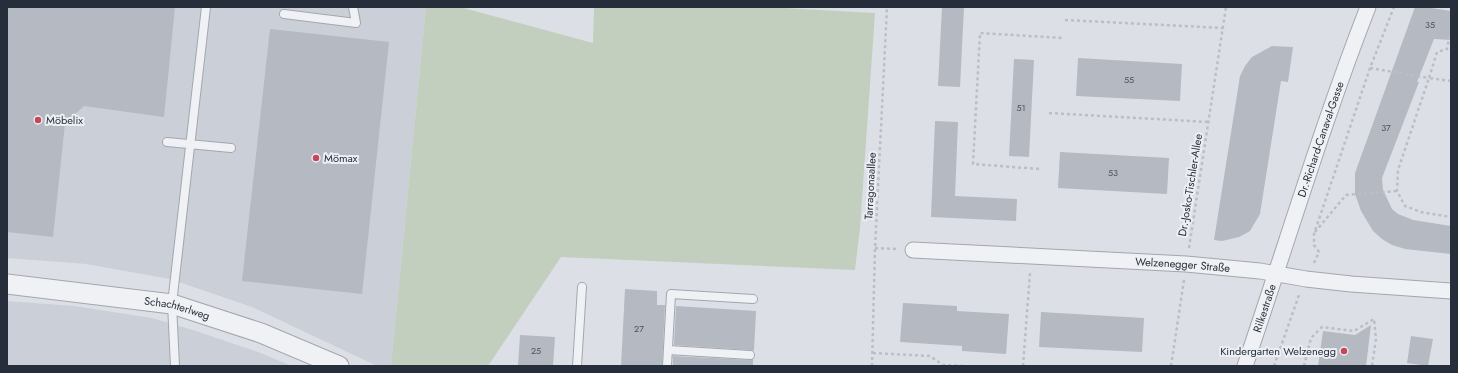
<svg xmlns="http://www.w3.org/2000/svg" width="1458" height="373" font-family="Jost,sans-serif">
<rect width="100%" height="100%" fill="#dce0e6"/>
<!-- built -->
<path fill="#cbcfd7" d="M 7,7 L 426,7 L 391,366 L 377,366 L 252,307 L 170,279 L 86,264 L 7,258 Z
M 7,301 L 74,306 L 152,318 L 193,330 L 258,352 L 292,366 L 7,366 Z"/>
<!-- green -->
<path fill="#c2cfbe" d="M 426,7 L 460,7 L 593,43 L 594,7 L 765,7 L 875,13 L 860,228 L 855,270 L 561,257 L 488,366 L 391,366 Z"/>
<!-- building -->
<path fill="#b4b9c2" d="M 7,7 L 175,7 L 164,117 L 84,106 L 65,123 L 53,237 L 7,232 Z
M 942,7 L 964,7 L 960,87 L 938,86 Z
M 1415,7 L 1425,7 L 1451,11 L 1451,40 L 1434,39 L 1417,82 L 1419,82 L 1382,178 L 1383,190 L 1392,209 L 1398,214 L 1413,220 L 1451,226 L 1451,254 L 1405,249 L 1392,245 L 1382,239 L 1373,231 L 1361,211 L 1355,194 L 1355,173 Z
M 270,29 L 389,42 L 362,294 L 242,281 Z
M 1272,46 L 1293,47 L 1288,82 L 1281,81 L 1260,214 L 1250,231 L 1239,237 L 1222,241 L 1214,240 L 1240,76 L 1245,66 L 1252,57 Z
M 1078,58 L 1182,64 L 1180,101 L 1076,96 Z
M 1014,59 L 1034,60 L 1029,157 L 1009,156 Z
M 935,121 L 958,122 L 955,196 L 1017,199 L 1016,221 L 931,217 Z
M 1060,152 L 1169,158 L 1167,194 L 1058,188 Z
M 625,289 L 657,291 L 657,305 L 665,305 L 662,366 L 621,366 Z
M 903,303 L 957,306 L 957,311 L 1009,314 L 1006,354 L 962,351 L 962,346 L 900,342 Z
M 676,306 L 756,311 L 754,351 L 750,350 L 674,345 Z
M 1041,312 L 1144,318 L 1142,352 L 1039,347 Z
M 1371,325 L 1366,366 L 1318,366 L 1323,331 L 1355,335 Z
M 520,335 L 555,337 L 553,366 L 518,366 Z
M 1411,336 L 1433,339 L 1428,366 L 1407,363 Z
M 673,356 L 750,360 L 753,359 L 753,366 L 673,366 Z"/>
<g fill="none" stroke-linecap="round" stroke-linejoin="round">
<!-- service casing -->
<g stroke="#a2a7af" stroke-width="10">
<path id="service" d="M 284,14 L 356,23 L 353,7
M 167,142 L 231,148
M 668,350 L 750,355
M 175,366 L 172,304 L 206,7
M 577,366 L 582,287
M 667,366 L 671,294 L 753,299"/>
</g>
<!-- minor casing -->
<g stroke="#a2a7af" stroke-width="17">
<g id="minor">
<path id="s1" d="M 913,250 L 1186,264 L 1260,271 L 1306,279 L 1351,284 L 1451,291"/>
<path id="s2" d="M 1245,366 C 1286,246 1322,125 1368,7"/>
</g>
</g>
<!-- tertiary casing -->
<g stroke="#a2a7af" stroke-width="21">
<g id="tertiary">
<path id="s3" d="M 7,284 L 172,304 L 261,333 L 339,366"/>
</g>
</g>
<!-- path -->
<path stroke="#bbbec4" stroke-width="2.5" stroke-dasharray="3 3" stroke-linecap="butt" d="M 1065,20 L 1223,28
M 1370,68 L 1429,78 L 1437,52 L 1447,49 L 1451,27
M 1451,81 L 1429,78 L 1398,170 L 1397,191 L 1405,206 L 1421,212 L 1451,217
M 1049,113 L 1208,122
M 1039,169 L 973,164 L 980,33 L 1062,38
M 1315,232 L 1346,195 L 1397,191
M 875,248 L 898,249
M 1189,248 L 1226,7
M 1314,263 L 1319,252 L 1314,245 L 1314,234 L 1370,68 L 1394,7
M 873,353 L 930,356 L 943,365 L 965,366
M 872,366 L 875,248 L 887,7
M 1023,366 L 1030,273
M 1171,366 L 1184,280
M 1274,366 L 1299,295
M 1304,366 L 1311,338 L 1322,327 L 1354,331 L 1374,319 L 1376,339 L 1372,366"/>
<!-- service -->
<use href="#service" stroke="#eff1f4" stroke-width="8"/>
<!-- minor -->
<use href="#minor" stroke="#eff1f4" stroke-width="15"/>
<!-- tertiary -->
<use href="#tertiary" stroke="#eff1f4" stroke-width="19"/>
</g>
<!-- markers -->
<g fill="#c6465a" stroke="#eceff4" stroke-width="1.5">
<circle cx="38" cy="120" r="4"/>
<circle cx="316" cy="158" r="4"/>
<circle cx="1344" cy="351" r="4"/>
</g>
<g text-anchor="middle" stroke-width="4" stroke-linejoin="round" paint-order="stroke">
<!-- number labels -->
<g font-size="9" fill="#4a515d">
<text x="1430" y="28">35</text>
<text x="1129" y="83">55</text>
<text x="1021" y="111">51</text>
<text x="1386" y="131">37</text>
<text x="1113" y="176">53</text>
<text x="639" y="332">27</text>
<text x="536" y="354">25</text>
</g>
<!-- poi labels -->
<g font-size="11" fill="#272e3b" stroke="#eceff4" text-anchor="start">
<text x="46" y="124">Möbelix</text>
<text x="324" y="162">Mömax</text>
<text x="1336" y="355" text-anchor="end">Kindergarten Welzenegg</text>
</g>
<!-- street labels -->
<g font-size="11" fill="#272e3b" stroke="#eceff4">
<text dy="4" stroke="none"><textPath href="#s2" startOffset="239">Dr.-Richard-Canaval-Gasse</textPath></text>
<text transform="translate(1190 185) rotate(-81)" y="4">Dr.-Josko-Tischler-Allee</text>
<text transform="translate(870 186) rotate(-87)" y="4">Tarragonaallee</text>
<text dy="4" stroke="none"><textPath href="#s1" startOffset="270">Welzenegger Straße</textPath></text>
<text dy="4" stroke="none"><textPath href="#s2" startOffset="61">Rilkestraße</textPath></text>
<text dy="4" stroke="none"><textPath href="#s3" startOffset="172">Schachterlweg</textPath></text>
</g>
</g>
<!-- border -->
<rect width="1458" height="373" fill="none" stroke="#272e3b" stroke-width="16"/>
</svg>
